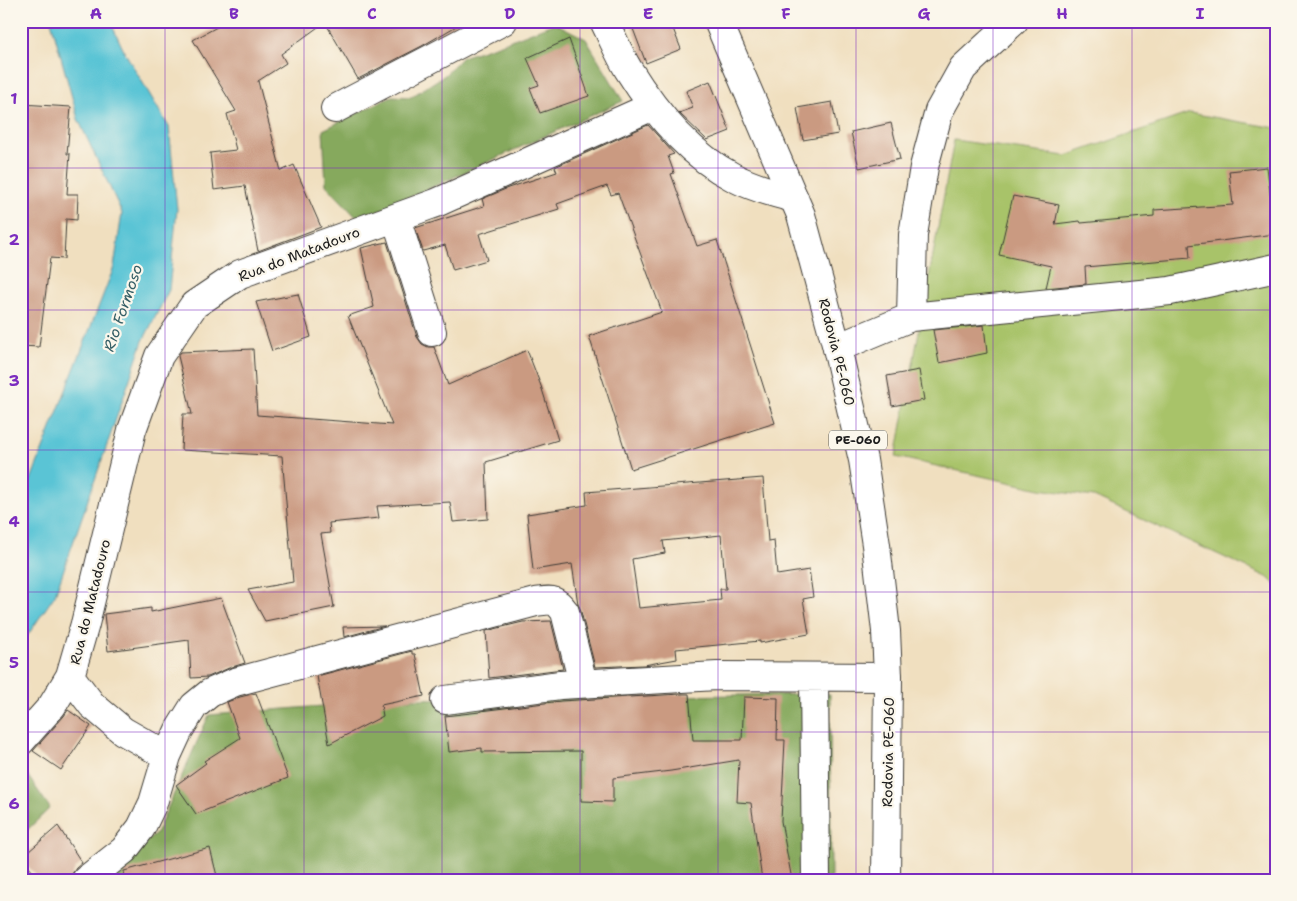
<svg xmlns="http://www.w3.org/2000/svg" width="1297" height="901" font-family="'Shantell Sans',sans-serif">
<rect width="100%" height="100%" fill="#fbf7ec"/>
<filter id="ink" filterUnits="userSpaceOnUse"><feTurbulence type="fractalNoise" baseFrequency=".02" numOctaves="2"/><feDisplacementMap in="SourceGraphic" scale="10" xChannelSelector="R" yChannelSelector="G"/><feConvolveMatrix kernelMatrix="1 2 1 2 8 2 1 2 1" color-interpolation-filters="sRGB"/></filter>
<filter id="wash" filterUnits="userSpaceOnUse"><feTurbulence type="fractalNoise" baseFrequency=".0096" numOctaves="4" result="noise"/><feDisplacementMap in="SourceGraphic" scale="20" xChannelSelector="R" yChannelSelector="G"/><feGaussianBlur stdDeviation="1.12" result="paint"/><feColorMatrix in="noise" values="0 0 0 0 0 0 0 0 0 0 0 0 0 0 0 0 0 1.4 0 .05"/><feComposite in="paint" operator="in"/></filter>
<g filter="url(#wash)">
<rect width="100%" height="100%" fill="#f0dfbf"/>
<!-- green -->
<path fill="#a8c369" stroke="#627042" d="M 1190,113 L 1276,128 L 1276,585 L 1267,577 L 1094,497 L 1040,489 L 896,457 L 954,140 L 1066,156 Z"/>
<!-- forest -->
<path fill="#86a95d" stroke="#51623c" d="M 555,23 L 586,39 L 623,101 L 359,220 L 326,185 L 323,130 L 392,96 L 411,97 L 445,75 L 462,57 L 501,44 Z
M 830,694 L 831,880 L 392,880 L 384,876 L 376,880 L 97,880 L 156,834 L 209,715 L 411,699 Z
M 21,766 L 50,808 L 21,836 Z"/>
<!-- water -->
<path fill="#5ac4d5" stroke="#3b7078" d="M 51,21 L 110,21 L 124,51 L 169,127 L 177,209 L 169,290 L 143,341 L 55,595 L 21,645 L 21,505 L 114,267 L 122,213 L 78,119 Z"/>
<g id="blocks">
<!-- building -->
<path fill="#ca9a81" fill-rule="evenodd" d="M 228,21 L 465,21 L 422,46 L 358,79 L 325,22 L 281,54 L 286,63 L 258,81 L 281,171 L 294,165 L 321,227 L 258,251 L 245,186 L 214,190 L 210,153 L 236,150 L 227,114 L 236,111 L 193,40 Z
M 630,21 L 670,21 L 681,49 L 646,63 Z
M 569,39 L 589,96 L 540,113 L 530,88 L 539,85 L 527,58 Z
M 710,81 L 730,131 L 707,140 L 679,113 L 693,108 L 686,91 Z
M 832,102 L 838,134 L 803,140 L 797,108 Z
M 21,104 L 71,107 L 67,154 L 70,154 L 67,194 L 78,194 L 77,220 L 66,219 L 64,259 L 50,258 L 39,347 L 21,346 Z
M 891,123 L 900,159 L 859,168 L 851,132 Z
M 648,125 L 674,154 L 668,156 L 674,173 L 671,174 L 697,246 L 717,240 L 775,423 L 631,469 L 589,336 L 662,312 L 618,193 L 611,195 L 607,186 L 557,204 L 559,209 L 479,234 L 487,260 L 453,270 L 445,245 L 423,251 L 415,228 L 484,206 L 482,199 L 508,188 L 557,172 L 555,167 Z
M 1267,167 L 1275,234 L 1189,245 L 1190,258 L 1085,267 L 1086,284 L 1046,288 L 1051,266 L 999,255 L 1013,196 L 1059,205 L 1055,224 L 1080,221 L 1081,223 L 1154,216 L 1154,210 L 1233,205 L 1229,171 Z
M 387,242 L 417,337 L 422,344 L 428,347 L 434,347 L 448,385 L 527,350 L 541,386 L 558,440 L 486,462 L 488,519 L 453,522 L 450,502 L 377,506 L 379,518 L 329,523 L 330,533 L 321,534 L 334,607 L 265,621 L 248,590 L 293,582 L 282,456 L 181,450 L 183,414 L 192,414 L 178,356 L 181,352 L 253,349 L 257,415 L 392,425 L 348,316 L 374,307 L 361,248 Z
M 298,294 L 311,337 L 272,351 L 256,302 Z
M 984,325 L 987,353 L 939,363 L 933,330 Z
M 919,370 L 924,400 L 892,406 L 887,376 Z
M 763,478 L 768,541 L 774,540 L 777,575 L 809,570 L 813,597 L 803,599 L 809,634 L 760,643 L 760,641 L 676,649 L 677,659 L 644,665 L 595,667 L 580,608 L 578,604 L 572,564 L 533,570 L 527,514 L 587,505 L 586,492 ZM 721,535 L 726,589 L 720,589 L 721,600 L 639,608 L 632,559 L 665,553 L 663,541 Z
M 221,598 L 245,663 L 229,668 L 208,677 L 191,678 L 189,640 L 108,651 L 104,614 L 151,608 L 151,612 Z
M 551,621 L 563,669 L 489,678 L 486,631 L 523,622 Z
M 385,626 L 344,637 L 343,627 Z
M 412,651 L 412,654 L 415,654 L 424,696 L 381,705 L 383,716 L 329,744 L 317,676 Z
M 256,693 L 288,778 L 196,814 L 176,785 L 206,763 L 204,761 L 240,738 L 227,702 L 240,697 Z
M 681,694 L 689,694 L 693,740 L 742,740 L 744,697 L 778,698 L 777,740 L 785,740 L 781,821 L 792,880 L 762,880 L 751,803 L 737,802 L 739,760 L 671,771 L 613,778 L 613,802 L 581,801 L 581,751 L 482,752 L 482,748 L 449,752 L 445,716 L 480,712 L 480,711 L 561,701 Z
M 68,710 L 91,726 L 61,770 L 33,751 L 64,716 Z
M 58,826 L 82,863 L 76,868 L 72,874 L 71,880 L 40,880 L 21,858 Z
M 210,848 L 218,880 L 125,880 L 124,871 Z"/>
</g>
</g>
<g filter="url(#ink)">
<use href="#blocks" fill-opacity="0" stroke="#3c3934" stroke-width="1"/>
<g fill="none" stroke-linecap="round" stroke-linejoin="round">
<!-- street casing -->
<g stroke="#3c3934" stroke-width="30">
<path id="street" d="M 604,21 C 612,37 619,54 628,69 C 654,111 688,154 733,177 C 752,187 773,193 794,198
M 335,109 L 503,21
M 396,218 L 432,332
M 911,317 L 913,235 L 924,167 L 939,111 L 963,68 L 1014,21
M 837,348 L 911,317 L 1170,291 L 1276,268
M 70,676 L 92,705 L 123,731 L 167,756
M 814,677 L 816,880
M 445,700 L 560,685 L 717,676 L 888,677
M 21,741 L 52,706 L 70,676 L 85,624 L 132,430 L 159,356 L 194,305 L 240,274 L 436,203 L 653,106
M 86,880 L 124,850 L 141,828 L 153,803 L 167,756 L 179,730 L 194,706 L 210,693 L 235,682 L 536,602 C 552,600 555,598 565,612 L 583,683"/>
</g>
<!-- primary casing -->
<g stroke="#3c3934" stroke-width="30">
<path id="primary" d="M 718,21 L 801,215 L 837,348 L 863,460 L 876,545 L 886,631 L 888,677 L 886,880"/>
</g>
<!-- street -->
<use href="#street" stroke="#fff" stroke-width="28"/>
<!-- primary -->
<use href="#primary" stroke="#fff" stroke-width="28"/>
</g>
</g>
<!-- grid -->
<path fill="none" stroke="#7b2cbf" stroke-width="1" stroke-opacity="0.55" d="M 165,21 L 165,880M 304,21 L 304,880M 442,21 L 442,880M 580,21 L 580,880M 718,21 L 718,880M 856,21 L 856,880M 993,21 L 993,880M 1132,21 L 1132,880M 21,168 L 1276,168M 21,310 L 1276,310M 21,450 L 1276,450M 21,592 L 1276,592M 21,732 L 1276,732"/>
<g text-anchor="middle" stroke-width="4.5" stroke-linejoin="round" paint-order="stroke">
<!-- shield labels -->
<rect fill="#fbf7ec" stroke="#5f5e5a" stroke-width="1" x="829" y="430.5" width="58" height="19" rx="4"/>
<g font-size="12" font-weight="bold" fill="#1c1c1c">
<text x="858" y="444">PE-060</text>
</g>
<!-- street labels -->
<g font-size="14" fill="#1c1c1c" stroke="#fbf7ec">
<text transform="translate(299 254) rotate(-21)" y="5">Rua do Matadouro</text>
<text transform="translate(837 352) rotate(76)" y="5">Rodovia PE-060</text>
<text transform="translate(90 602) rotate(-76)" y="5">Rua do Matadouro</text>
<text transform="translate(888 752) rotate(-89)" y="5">Rodovia PE-060</text>
</g>
<!-- water labels -->
<g font-size="15" font-style="italic" fill="#355f66" stroke="#fbf7ec">
<text transform="translate(123 308) rotate(-71)" y="5">Rio Formoso</text>
</g>
</g>
<!-- margin -->
<rect width="1297" height="901" fill="none" stroke="#fbf7ec" stroke-width="55"/>
<rect x="28" y="28" width="1242" height="846" fill="none" stroke="#7b2cbf" stroke-width="2"/>
<g font-size="16" text-anchor="middle" font-weight="bold" fill="#7b2cbf">
<text x="96" y="19">A</text>
<text x="234" y="19">B</text>
<text x="372" y="19">C</text>
<text x="510" y="19">D</text>
<text x="648" y="19">E</text>
<text x="786" y="19">F</text>
<text x="924" y="19">G</text>
<text x="1062" y="19">H</text>
<text x="1200" y="19">I</text>
<text x="14" y="104">1</text>
<text x="14" y="245">2</text>
<text x="14" y="386">3</text>
<text x="14" y="527">4</text>
<text x="14" y="668">5</text>
<text x="14" y="809">6</text>
</g>
</svg>
